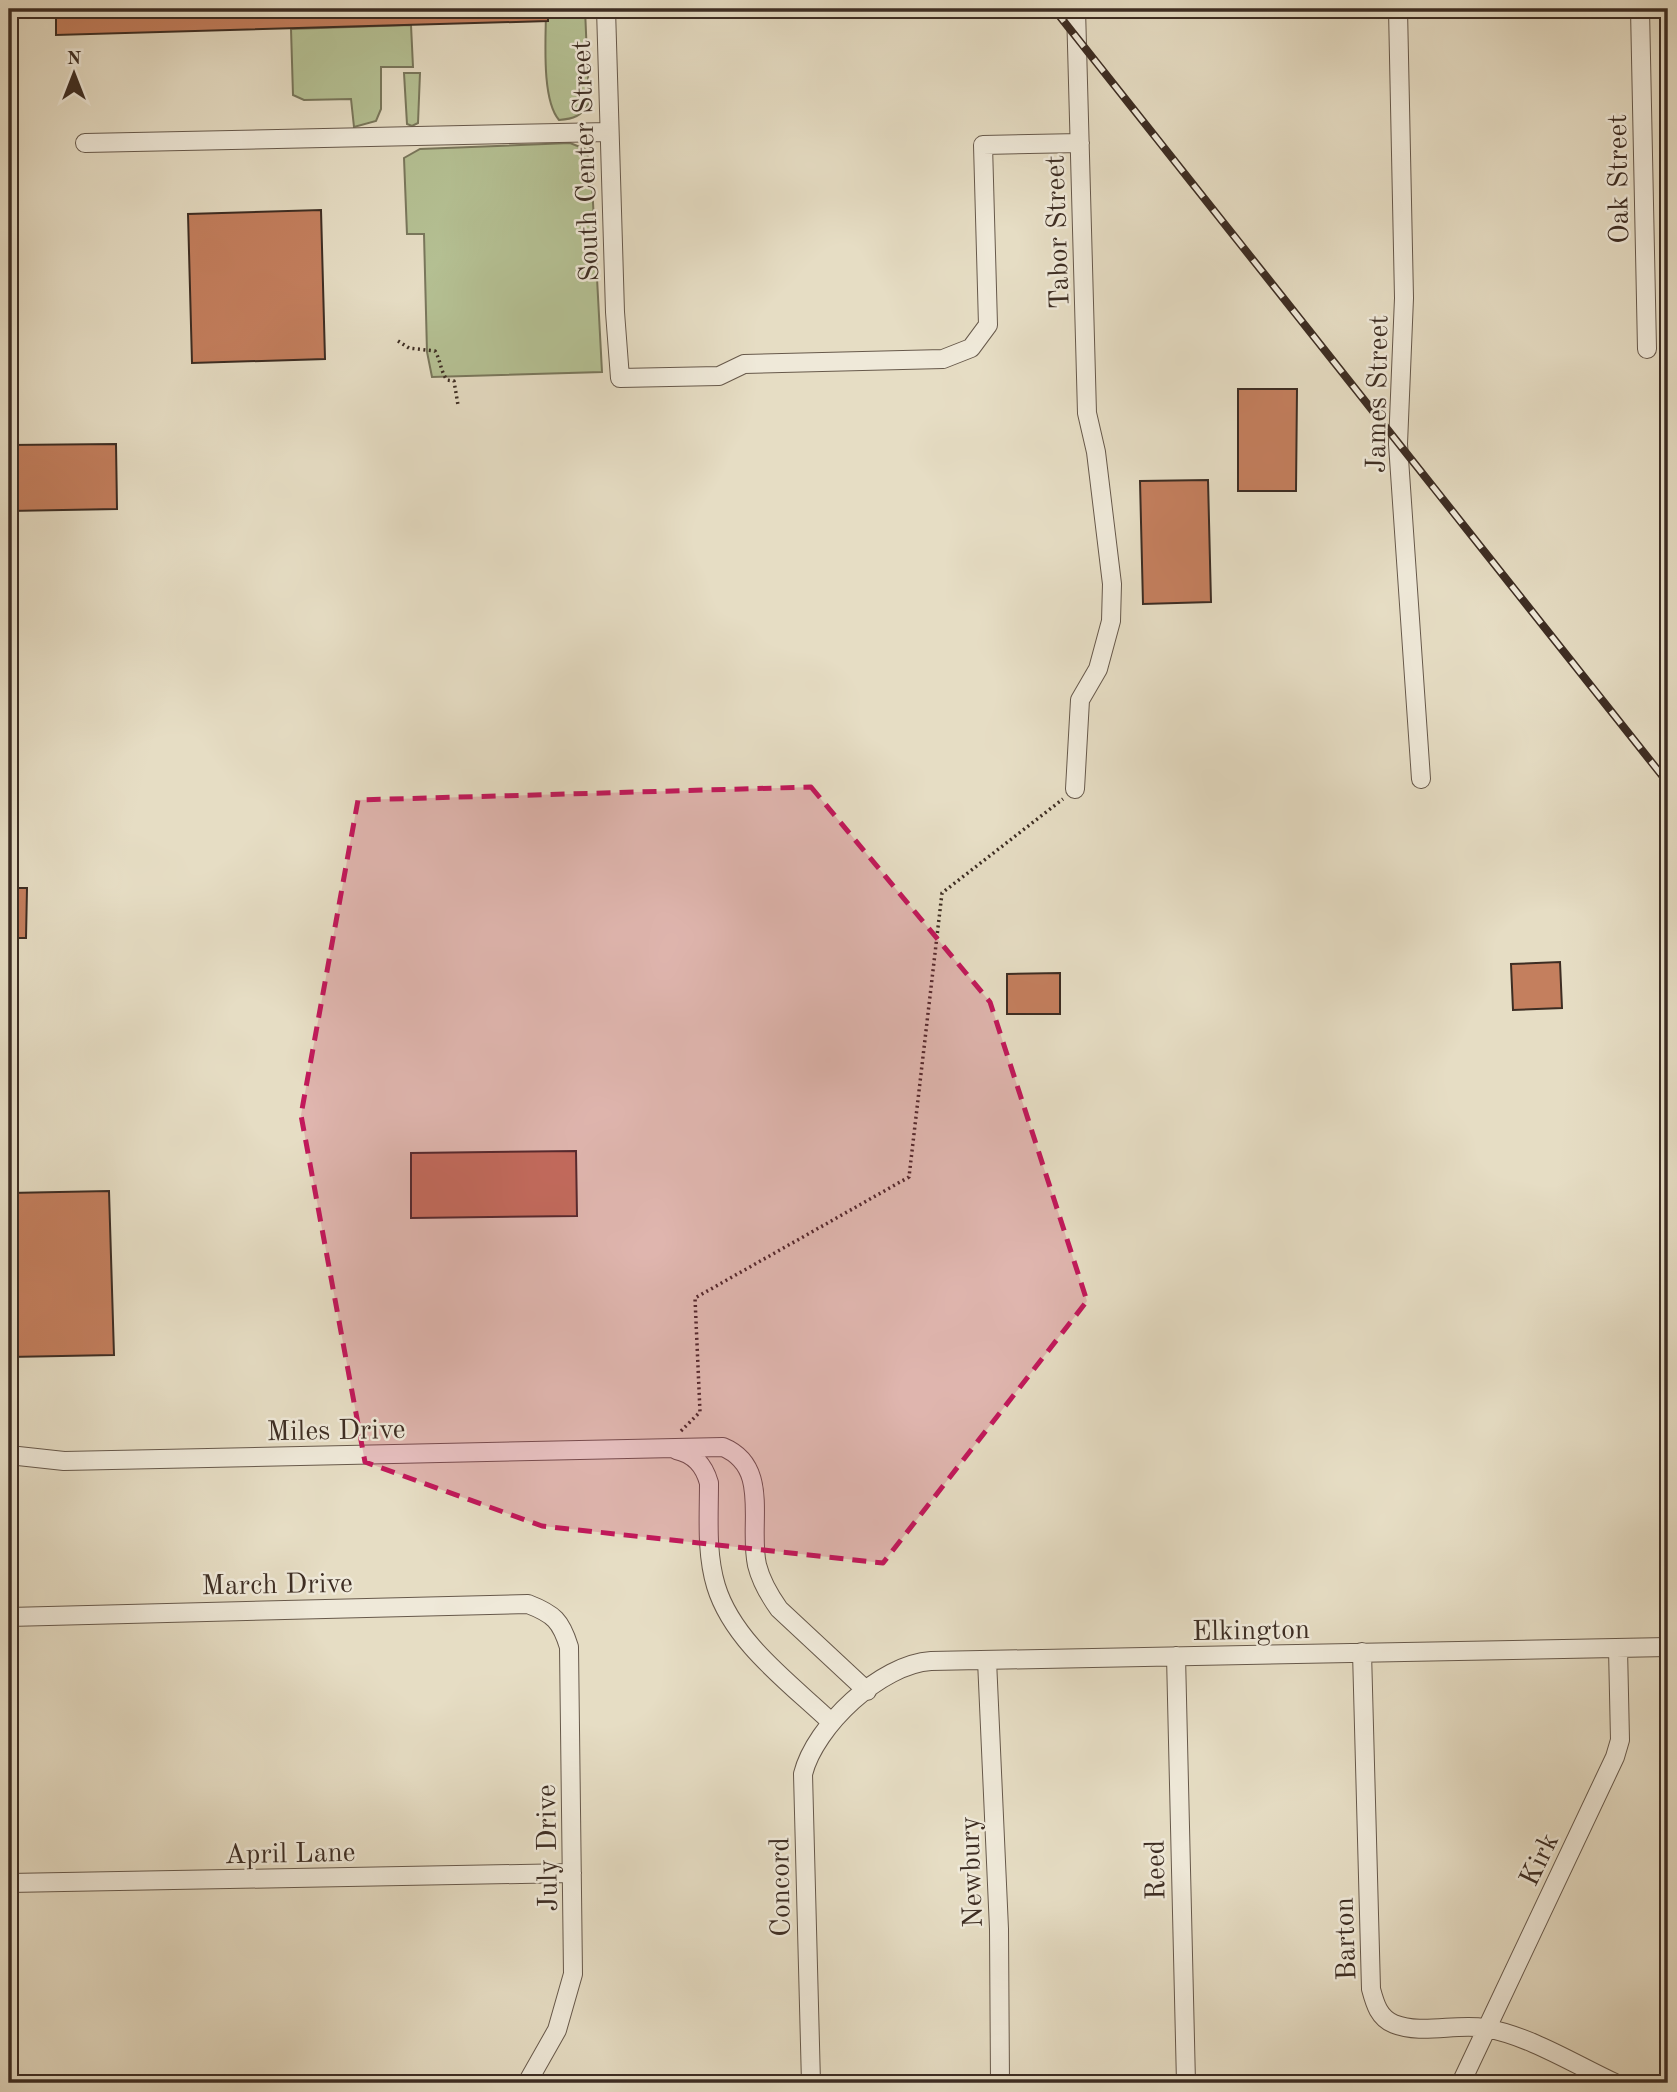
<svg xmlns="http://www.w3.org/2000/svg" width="1677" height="2092" font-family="'Old Standard TT',serif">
<rect width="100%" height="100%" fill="#e6ddc4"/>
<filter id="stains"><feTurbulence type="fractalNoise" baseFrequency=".00286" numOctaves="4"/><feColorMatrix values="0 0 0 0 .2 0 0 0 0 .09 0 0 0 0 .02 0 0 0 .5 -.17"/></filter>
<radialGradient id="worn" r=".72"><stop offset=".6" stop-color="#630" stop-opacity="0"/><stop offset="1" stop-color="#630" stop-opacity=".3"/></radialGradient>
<!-- green -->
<path fill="#b5c194" stroke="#79775c" stroke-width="2" d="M 546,9 L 585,9 L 589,103 C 582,116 573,119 559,120 C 541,99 546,37 546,9 Z
M 411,25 L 413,67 L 381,67 L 381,109 L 376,121 L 354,127 L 351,99 L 304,100 L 293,95 L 291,29 Z
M 404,73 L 420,73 L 418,123 L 412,126 L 407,124 Z
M 570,143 L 585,149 L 591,165 L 602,372 L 432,377 L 427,352 L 424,234 L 407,234 L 404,158 L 420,149 Z"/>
<!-- building -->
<path fill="#c47f5e" stroke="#3d2d23" stroke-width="2" d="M 56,9 L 548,9 L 548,21 L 56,35 Z
M 321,210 L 325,359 L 192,363 L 188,214 Z
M 1238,389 L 1297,389 L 1296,491 L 1238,491 Z
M 116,444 L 117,509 L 9,511 L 9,445 Z
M 1208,480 L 1211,602 L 1143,604 L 1140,481 Z
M 9,888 L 27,888 L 26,938 L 9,938 Z
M 1560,962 L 1562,1008 L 1513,1010 L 1511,964 Z
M 1060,973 L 1060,1014 L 1007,1014 L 1007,974 Z
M 576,1151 L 577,1216 L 411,1218 L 411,1153 Z
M 109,1191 L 114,1355 L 9,1357 L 9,1193 Z"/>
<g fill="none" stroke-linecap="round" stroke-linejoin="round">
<!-- minor casing -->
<g stroke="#67594b" stroke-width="20">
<path id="minor" d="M 606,9 L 615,312 L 620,378 L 719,376 L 744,364 L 943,359 L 971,348 L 988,325 L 983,145 L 1080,143
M 1398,9 L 1404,298 L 1398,444 L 1421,779
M 1640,9 L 1647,349
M 85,143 L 609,132
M 1075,789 L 1080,700 L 1098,669 L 1111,621 L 1112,584 L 1096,452 L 1087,413 L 1076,9
M 676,1450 C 694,1454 704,1465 709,1483 C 709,1517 706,1553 716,1586 C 733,1642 790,1683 831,1722
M 9,1455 L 64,1461 L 723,1447 C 771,1467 748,1524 757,1565 C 761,1581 769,1595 779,1609 L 867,1691
M 9,1617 L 528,1604 C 554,1614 561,1621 569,1647 L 573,1974 L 557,2030 L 527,2083
M 1362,1652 L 1371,1989 C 1375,2004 1379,2018 1394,2024 C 1421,2035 1457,2023 1485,2028 C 1530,2036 1574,2064 1615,2083
M 1176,1656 L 1186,2083
M 987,1660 L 999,1929 L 1000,2083
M 9,1883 L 572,1873
M 811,2083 L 803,1774 C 815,1726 881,1664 931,1661 L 1668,1647
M 1461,2083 L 1615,1757 L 1620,1740 L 1618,1648"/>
</g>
<!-- path -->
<path stroke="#3d2d23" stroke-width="3.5" stroke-dasharray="2 3.5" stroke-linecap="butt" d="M 398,341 L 409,348 L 435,351 C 441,361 440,370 447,380 L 454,381 L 458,405
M 681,1431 L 700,1412 L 695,1298 L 909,1177 L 942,893 L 1063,799"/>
<!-- minor -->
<use href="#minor" stroke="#efe9d9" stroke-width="18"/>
<!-- rail casing -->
<g stroke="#3d2d23" stroke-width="8">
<path id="rail" d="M 1054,9 L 1668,783"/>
</g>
<!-- rail -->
<use href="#rail" stroke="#efe9d9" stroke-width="5" stroke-dasharray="16" stroke-linecap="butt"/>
</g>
<!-- marked area -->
<path fill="#c2185b" fill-opacity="0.2" stroke="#c2185b" stroke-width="5" stroke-dasharray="14 9" stroke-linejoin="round" d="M 811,787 L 990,1002 L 1087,1301 L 883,1563 L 542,1526 L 365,1462 L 301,1115 L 358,800 Z"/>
<g text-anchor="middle" stroke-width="5" stroke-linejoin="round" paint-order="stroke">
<!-- street labels -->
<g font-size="28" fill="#3d2d23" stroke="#efe9d9">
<text transform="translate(584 161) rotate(-92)" y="10">South Center Street</text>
<text transform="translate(1617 179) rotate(-91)" y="10">Oak Street</text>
<text transform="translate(1056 232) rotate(-92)" y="10">Tabor Street</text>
<text transform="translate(1376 394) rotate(-89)" y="10">James Street</text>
<text transform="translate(336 1429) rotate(-1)" y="10">Miles Drive</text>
<text transform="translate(277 1583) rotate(-1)" y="10">March Drive</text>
<text transform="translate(1251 1629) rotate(-1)" y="10">Elkington</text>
<text transform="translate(546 1848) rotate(-91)" y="10">July Drive</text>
<text transform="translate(290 1852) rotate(-1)" y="10">April Lane</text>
<text transform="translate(1538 1859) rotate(-64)" y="10">Kirk</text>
<text transform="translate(1154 1870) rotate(-91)" y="10">Reed</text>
<text transform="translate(970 1872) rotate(-92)" y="10">Newbury</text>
<text transform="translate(779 1887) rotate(-91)" y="10">Concord</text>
<text transform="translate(1344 1939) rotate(-92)" y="10">Barton</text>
</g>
</g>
<!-- margin -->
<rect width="1677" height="2092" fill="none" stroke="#e6ddc4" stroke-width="35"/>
<rect x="10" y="10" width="1656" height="2071" fill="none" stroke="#3d2d23" stroke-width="3.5"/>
<rect x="18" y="18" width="1642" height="2057" fill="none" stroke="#3d2d23" stroke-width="2"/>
<!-- north arrow -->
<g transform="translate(74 74)" stroke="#efe9d9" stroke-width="5" paint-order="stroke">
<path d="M0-5L12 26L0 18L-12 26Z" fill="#3d2d23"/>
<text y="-10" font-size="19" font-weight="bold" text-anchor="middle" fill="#3d2d23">N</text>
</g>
<rect width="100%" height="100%" filter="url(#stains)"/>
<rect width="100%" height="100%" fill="url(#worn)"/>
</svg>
